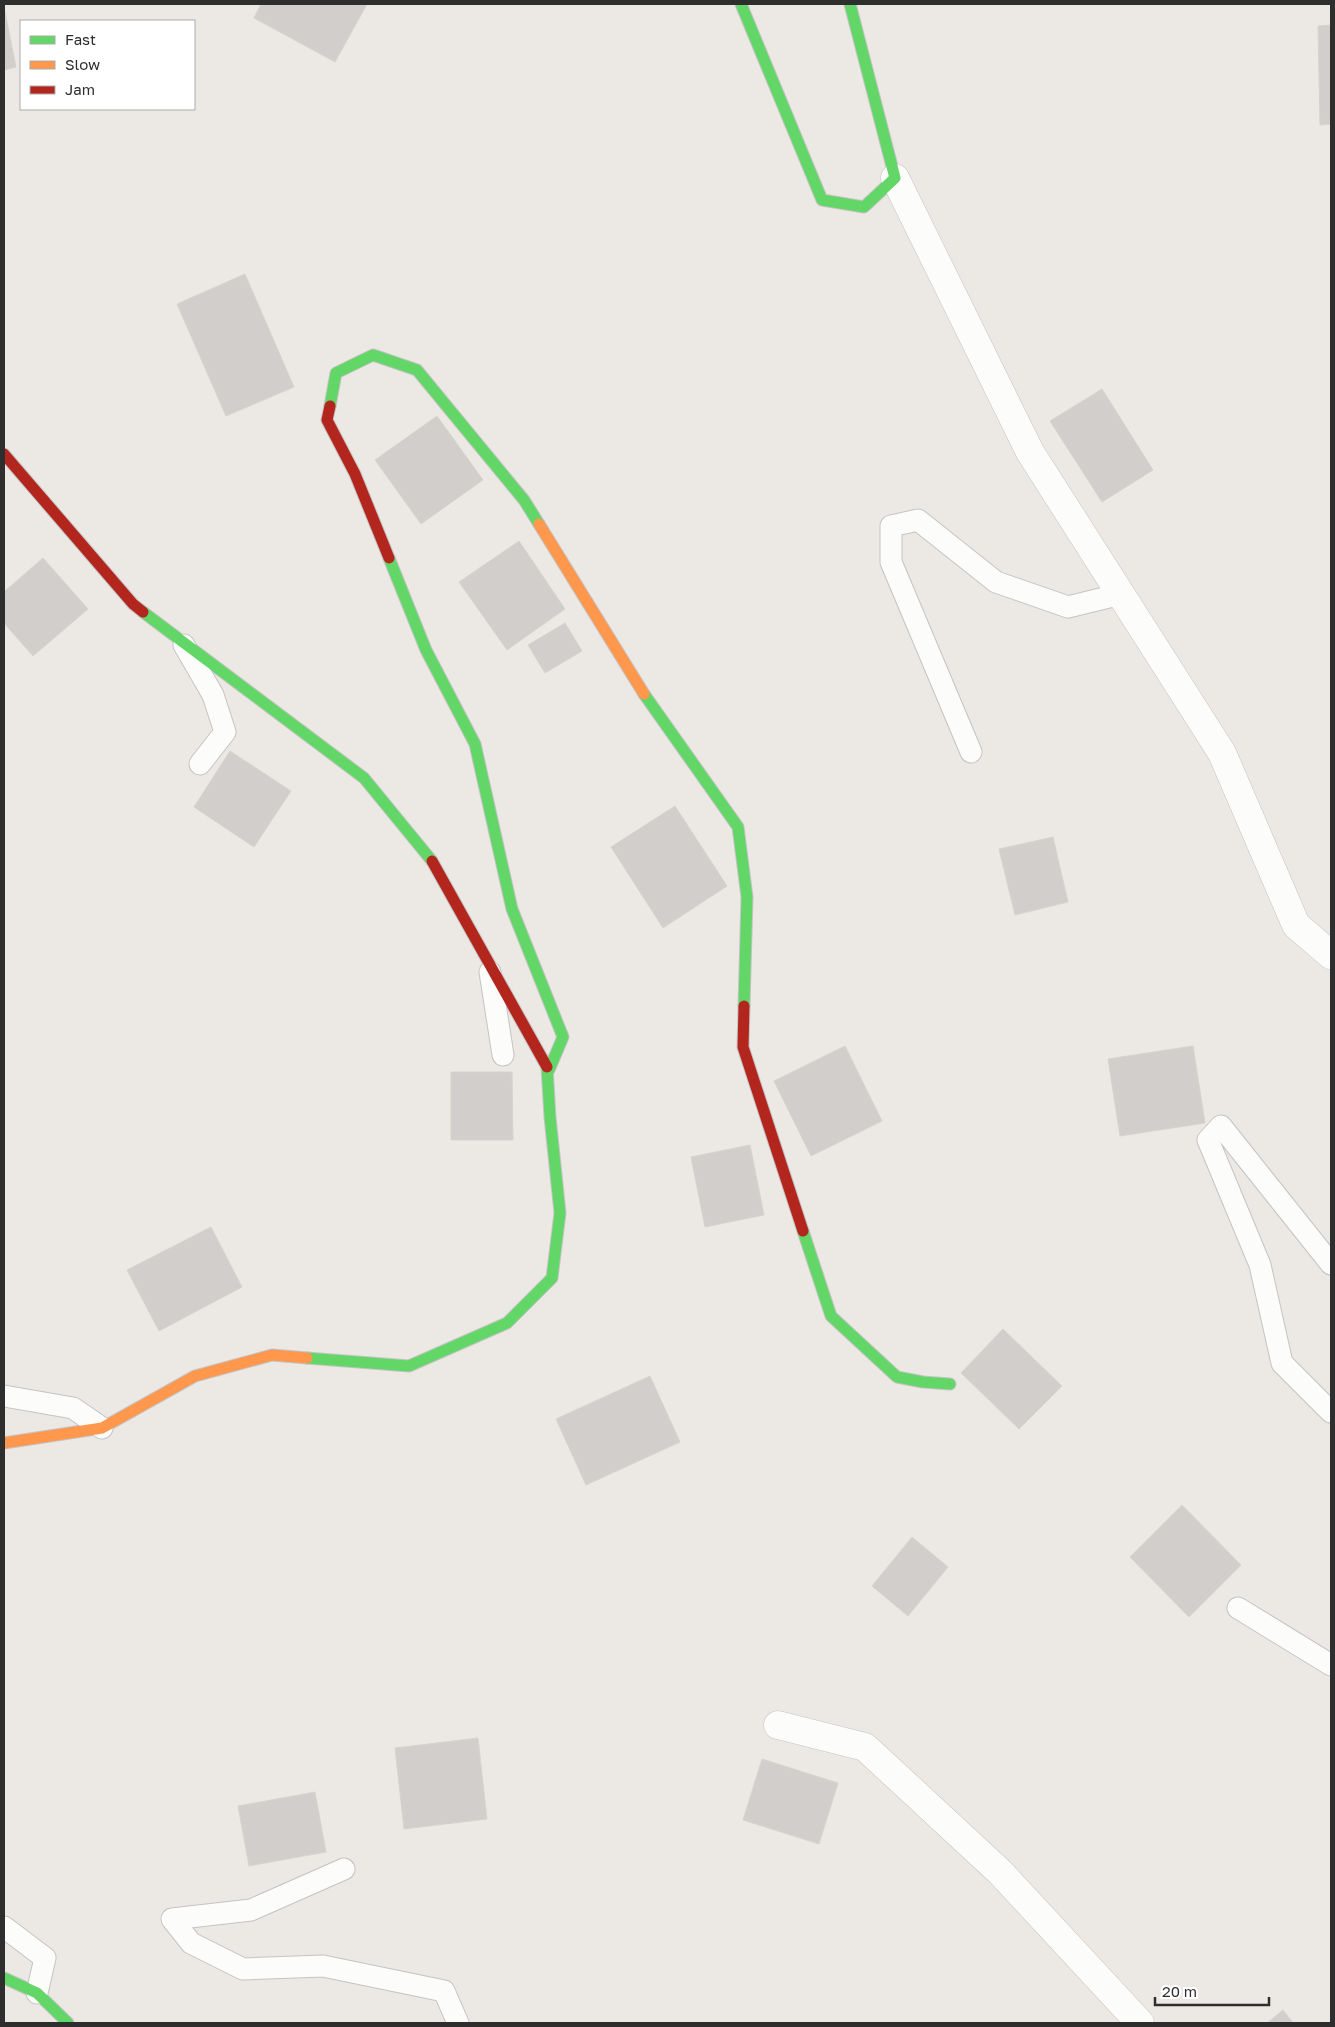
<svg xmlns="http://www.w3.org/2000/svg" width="1335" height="2027" font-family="'Golos Text',sans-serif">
<rect width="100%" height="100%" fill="#ece8e4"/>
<!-- building -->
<path fill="#d1cecb" stroke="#d7d4d0" d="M 261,4 L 367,4 L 335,62 L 254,18 Z
M 4,7 L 16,67 L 4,70 Z
M 1331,25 L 1331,124 L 1320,125 L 1318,26 Z
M 245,274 L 294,387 L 226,416 L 177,304 Z
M 1102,389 L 1153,470 L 1102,502 L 1050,421 Z
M 437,416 L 483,480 L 421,524 L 375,460 Z
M 519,541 L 565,609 L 507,650 L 459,582 Z
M 43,558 L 88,609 L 33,656 L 4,623 L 4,592 Z
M 565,623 L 582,651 L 545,673 L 528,645 Z
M 230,751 L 291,791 L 254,847 L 194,807 Z
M 675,806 L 727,886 L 663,928 L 611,847 Z
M 1053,837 L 1068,902 L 1015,915 L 999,849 Z
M 845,1046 L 882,1121 L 811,1156 L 774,1081 Z
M 1193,1046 L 1205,1123 L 1120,1136 L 1108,1059 Z
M 451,1072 L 512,1072 L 513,1140 L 451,1140 Z
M 750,1145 L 764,1215 L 705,1227 L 691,1157 Z
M 211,1227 L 242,1287 L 159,1331 L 127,1270 Z
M 1003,1329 L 1062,1386 L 1019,1429 L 961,1373 Z
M 650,1376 L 680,1442 L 586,1485 L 556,1419 Z
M 1182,1505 L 1241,1565 L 1189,1617 L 1130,1557 Z
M 912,1537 L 948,1567 L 908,1616 L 872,1586 Z
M 478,1738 L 487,1819 L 404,1829 L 395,1748 Z
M 762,1759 L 838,1783 L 819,1844 L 743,1820 Z
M 315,1792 L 326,1852 L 249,1866 L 238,1806 Z
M 1283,2010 L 1293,2023 L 1267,2023 Z"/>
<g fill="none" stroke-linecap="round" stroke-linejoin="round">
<!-- lane casing -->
<g stroke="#c5c4c5" stroke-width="23">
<path id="lane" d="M 184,645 L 213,695 L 225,732 L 200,764
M 971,752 L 891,562 L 891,526 L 918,520 L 996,582 L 1068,607 L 1121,594
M 490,972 L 503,1055
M 1331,1264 L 1221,1126 L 1208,1140 L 1260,1265 L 1282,1363 L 1331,1412
M 4,1396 L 73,1408 L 102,1428
M 1238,1608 L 1331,1665
M 344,1869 L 251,1910 L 172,1919 L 191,1943 L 243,1969 L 323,1966 L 444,1991 L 458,2023
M 4,1927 L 45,1958 L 37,1993"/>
</g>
<!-- street casing -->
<g stroke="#c5c4c5" stroke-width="29">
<path id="street" d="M 895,178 L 1030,452 L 1222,753 L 1296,925 L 1331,955
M 778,1725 L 865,1747 L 1000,1872 L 1140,2023"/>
</g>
<!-- fast casing -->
<g stroke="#c5c4c5" stroke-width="13">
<path id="fast" d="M 741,4 L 822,200 L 864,207 L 895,178 L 850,4
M 330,406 L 336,373 L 373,355 L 417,370 L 524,500 L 539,524
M 389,558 L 426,650 L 475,744 L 512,909 L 563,1037 L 549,1070
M 143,612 L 364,778 L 432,861
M 644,694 L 738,827 L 747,897 L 744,1006
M 803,1231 L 831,1316 L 897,1377 L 923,1382 L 950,1384
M 307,1358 L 409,1366 L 507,1323 L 552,1278 L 560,1213 L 550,1117 L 547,1067
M 4,1978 L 37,1993 L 68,2023"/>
</g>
<!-- slow casing -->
<g stroke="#c5c4c5" stroke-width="13">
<path id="slow" d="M 539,524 L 644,694
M 4,1443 L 102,1428 L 195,1376 L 272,1355 L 307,1358"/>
</g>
<!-- jam casing -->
<g stroke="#c5c4c5" stroke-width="13">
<path id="jam" d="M 330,406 L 327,420 L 355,474 L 389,558
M 4,454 L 133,604 L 143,612
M 432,861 L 547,1067
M 744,1006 L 743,1047 L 803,1231"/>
</g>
<!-- lane -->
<use href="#lane" stroke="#fcfcfb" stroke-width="21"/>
<!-- street -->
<use href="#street" stroke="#fcfcfb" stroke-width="28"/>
<!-- fast -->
<use href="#fast" stroke="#63d668" stroke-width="11"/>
<!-- slow -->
<use href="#slow" stroke="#ff974d" stroke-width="11"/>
<!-- jam -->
<use href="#jam" stroke="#b3261e" stroke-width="11"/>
</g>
<!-- border -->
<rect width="1335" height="2027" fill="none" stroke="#2e2e2e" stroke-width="10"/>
<!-- legend -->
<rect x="20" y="20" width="175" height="90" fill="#ffffff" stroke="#ababab"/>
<rect x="30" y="36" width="25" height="8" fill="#63d668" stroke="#ababab"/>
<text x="65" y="45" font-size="15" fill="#2e2e2e">Fast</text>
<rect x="30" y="61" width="25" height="8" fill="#ff974d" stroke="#ababab"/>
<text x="65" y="70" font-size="15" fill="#2e2e2e">Slow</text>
<rect x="30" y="86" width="25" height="8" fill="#b3261e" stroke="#ababab"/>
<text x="65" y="95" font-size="15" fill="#2e2e2e">Jam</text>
<!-- scale -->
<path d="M1155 1997v8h114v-8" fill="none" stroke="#2e2e2e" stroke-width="2.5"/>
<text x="1162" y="1997" font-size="15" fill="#2e2e2e" stroke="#ffffff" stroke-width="4" paint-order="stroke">20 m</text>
</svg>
